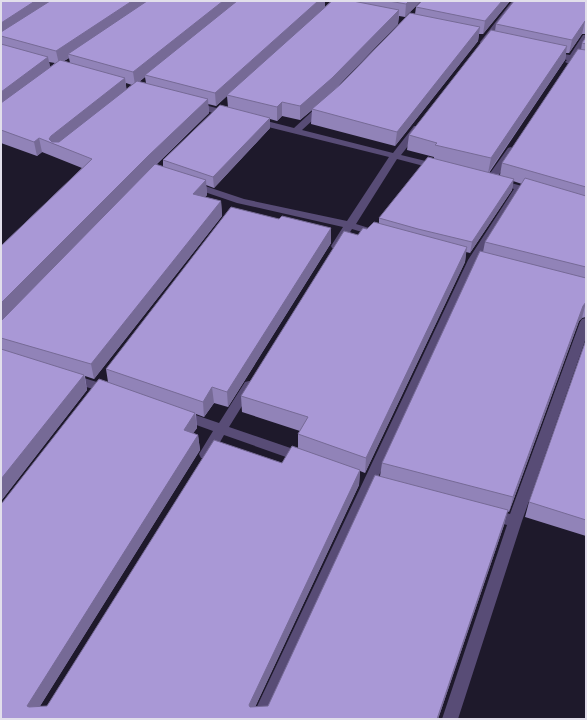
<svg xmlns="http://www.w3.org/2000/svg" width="587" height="720" font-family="'Asap Condensed',sans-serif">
<rect width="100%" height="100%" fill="#1e192b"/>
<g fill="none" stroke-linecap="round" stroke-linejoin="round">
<!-- minor -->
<path fill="#584c76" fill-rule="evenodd" d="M 512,1 L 520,1 L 486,46 L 480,46 L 480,42 Z
M 583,35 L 586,35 L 586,43 L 577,57 L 586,59 L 586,63 L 574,61 L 569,64 L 565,62 L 567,60 L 548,56 L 547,54 L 551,52 L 570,55 Z
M 193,102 L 232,112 L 233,114 L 229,117 L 190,107 L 189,105 Z
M 322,104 L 325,105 L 326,107 L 325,109 L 302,130 L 393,153 L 414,126 L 420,126 L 422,128 L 401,155 L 442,165 L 444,167 L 439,170 L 397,159 L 356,224 L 382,232 L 383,234 L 382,236 L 378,237 L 352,229 L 340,248 L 332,248 L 331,246 L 343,227 L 237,203 L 190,187 L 188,185 L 193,182 L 244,199 L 347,221 L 389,157 L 252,123 L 250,121 L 255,118 L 294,128 L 319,105 Z
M 511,147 L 516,150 L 496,179 L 537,190 L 539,192 L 534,195 L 522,191 L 478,260 L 267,719 L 251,719 L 468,260 L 514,189 L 495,183 L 493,181 L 488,181 L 486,179 L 508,148 Z
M 586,318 L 586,338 L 522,521 L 458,719 L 442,719 L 507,525 L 486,519 L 484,515 L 486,511 L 491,509 L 510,514 L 580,322 L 582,319 Z
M 71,374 L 113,387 L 115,390 L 113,393 L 109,394 L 67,381 L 65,378 L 67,375 Z
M 249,381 L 253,382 L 255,385 L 229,427 L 308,454 L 310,458 L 308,462 L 303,463 L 224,435 L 211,458 L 206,459 L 201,458 L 199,454 L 213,431 L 177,418 L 175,415 L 177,412 L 181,410 L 219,423 L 245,382 Z"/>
</g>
<!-- wall -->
<path fill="#9183b8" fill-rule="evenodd" d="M 1,1 L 325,1 L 325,7 L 331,1 L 326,1 L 421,1 L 405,17 L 399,16 L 398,24 L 336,88 L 415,14 L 416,7 L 422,1 L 510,1 L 483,34 L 479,34 L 478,41 L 395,146 L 311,124 L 312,110 L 300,120 L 282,116 L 277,121 L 270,119 L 270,128 L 214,188 L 206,185 L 207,195 L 205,197 L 221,201 L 222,216 L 94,379 L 85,376 L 87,390 L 1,501 L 1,246 L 82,168 L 42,152 L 37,156 L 1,143 ZM 69,58 L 70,63 L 64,61 ZM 49,62 L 55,63 L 50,67 ZM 145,77 L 146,83 L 139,82 ZM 126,83 L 132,85 L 126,89 ZM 227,96 L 228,107 L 163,160 L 163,167 L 156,165 L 209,113 L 208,104 L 216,106 Z
M 586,1 L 586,34 L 582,34 L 569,53 L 566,53 L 565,60 L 489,173 L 500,175 L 502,163 L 581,50 L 582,43 L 586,37 L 586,317 L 582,318 L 579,321 L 509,512 L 507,511 L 504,525 L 438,719 L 1,719 L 1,503 L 2,503 L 108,382 L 106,369 L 279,219 L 331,228 L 331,243 L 228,407 L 214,403 L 204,417 L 196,414 L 197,428 L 193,433 L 198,435 L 200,450 L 40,706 L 47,706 L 282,463 L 298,448 L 298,434 L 300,431 L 242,412 L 241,396 L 358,235 L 367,229 L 379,223 L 379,218 L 434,159 L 434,157 L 407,150 L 409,135 L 495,31 L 496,24 ZM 513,181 L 522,184 L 485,242 L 483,252 L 382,463 L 380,476 L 268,706 L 255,707 L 359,485 L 360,471 L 365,473 L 465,262 L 466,252 L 470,253 L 512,190 Z
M 586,340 L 586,536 L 525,517 L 529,502 Z"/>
<!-- shaded-wall -->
<path fill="#766a96" d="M 35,1 L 57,1 L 1,36 L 1,23 Z
M 132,1 L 152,1 L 68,54 L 69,58 L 59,64 L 56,51 Z
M 223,1 L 240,1 L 145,75 L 145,77 L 135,85 L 133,72 Z
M 318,1 L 325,1 L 325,8 L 227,95 L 227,96 L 216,106 L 215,93 Z
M 409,1 L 421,1 L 405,17 L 406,4 Z
M 502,1 L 510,1 L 483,34 L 485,21 Z
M 399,10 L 398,24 L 332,92 L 312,109 L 312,110 L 300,120 L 300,106 Z
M 585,21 L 582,34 L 569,53 L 572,40 Z
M 480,27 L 478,41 L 395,146 L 397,132 Z
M 567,46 L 565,60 L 488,173 L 491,158 Z
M 48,57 L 51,71 L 1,108 L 1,92 Z
M 125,78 L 127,92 L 59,146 L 49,142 L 49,139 L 51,136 Z
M 208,99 L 209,113 L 150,170 L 1,322 L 1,303 L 148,156 Z
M 282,102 L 282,116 L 277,121 L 277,107 Z
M 270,118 L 270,128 L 214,188 L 213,177 Z
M 39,138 L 42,152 L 37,156 L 34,142 Z
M 514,179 L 512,190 L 470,253 L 472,242 Z
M 206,180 L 207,195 L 194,209 L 193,194 Z
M 221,201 L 222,216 L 94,379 L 91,364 Z
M 331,228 L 331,243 L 228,407 L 227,392 Z
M 467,247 L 465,262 L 365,473 L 366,458 Z
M 586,302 L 582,318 L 579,321 L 509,512 L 513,497 L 583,306 Z
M 84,375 L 87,390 L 1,501 L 1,479 Z
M 212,387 L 214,403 L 204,417 L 203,402 Z
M 195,413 L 197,428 L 185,445 L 184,430 Z
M 198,435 L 200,450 L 32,719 L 27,706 Z
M 360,470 L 359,485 L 250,718 L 249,705 Z
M 508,510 L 504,525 L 438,719 L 437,719 Z"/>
<!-- building -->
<path fill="#a998d6" stroke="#766a96" d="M 1,1 L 35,1 L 1,23 Z
M 50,1 L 132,1 L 56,51 L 1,36 L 1,32 Z
M 147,1 L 223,1 L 133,72 L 68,54 Z
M 237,1 L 318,1 L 215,93 L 145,75 Z
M 332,1 L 353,1 L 399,10 L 332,78 L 300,106 L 282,102 L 277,107 L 227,95 Z
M 389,1 L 409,1 L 406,4 Z
M 422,1 L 502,1 L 485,21 L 416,7 Z
M 514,1 L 586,1 L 586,21 L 585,21 L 572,40 L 496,24 Z
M 410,13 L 480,27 L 397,132 L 312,109 L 341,84 Z
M 491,30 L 567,46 L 491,158 L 435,145 L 437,143 L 409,135 Z
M 586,37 L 586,44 L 582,43 Z
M 1,44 L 48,57 L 1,92 Z
M 578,49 L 586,50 L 586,187 L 502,163 Z
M 60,60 L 125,78 L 51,136 L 49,139 L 52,142 L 59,142 L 137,81 L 208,99 L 148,156 L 1,303 L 1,246 L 92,159 L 39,138 L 34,142 L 1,130 L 1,103 Z
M 220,105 L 270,118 L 213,177 L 163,160 Z
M 428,157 L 514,179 L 472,242 L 418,229 L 379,218 Z
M 155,164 L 206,180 L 193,194 L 221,201 L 91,364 L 1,338 L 1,320 L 2,320 Z
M 525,178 L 586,196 L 586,267 L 485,242 Z
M 231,207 L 279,219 L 282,216 L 331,228 L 227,392 L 212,387 L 203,402 L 106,369 Z
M 374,222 L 467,247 L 366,458 L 298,434 L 308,417 L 241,396 L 344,231 L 358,235 L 363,228 L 367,229 Z
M 480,251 L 586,278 L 586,302 L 583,306 L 513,497 L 382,463 Z
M 586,340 L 586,520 L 529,502 Z
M 1,349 L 84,375 L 1,479 Z
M 99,379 L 195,413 L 184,430 L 198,435 L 27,706 L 29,707 L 47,706 L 214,440 L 282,463 L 292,446 L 360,470 L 249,705 L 250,707 L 268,706 L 375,475 L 508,510 L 437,719 L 3,719 L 1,718 L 1,503 L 2,503 Z"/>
<!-- border -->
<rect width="587" height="720" fill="none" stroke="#e2dfeb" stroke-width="4"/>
</svg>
